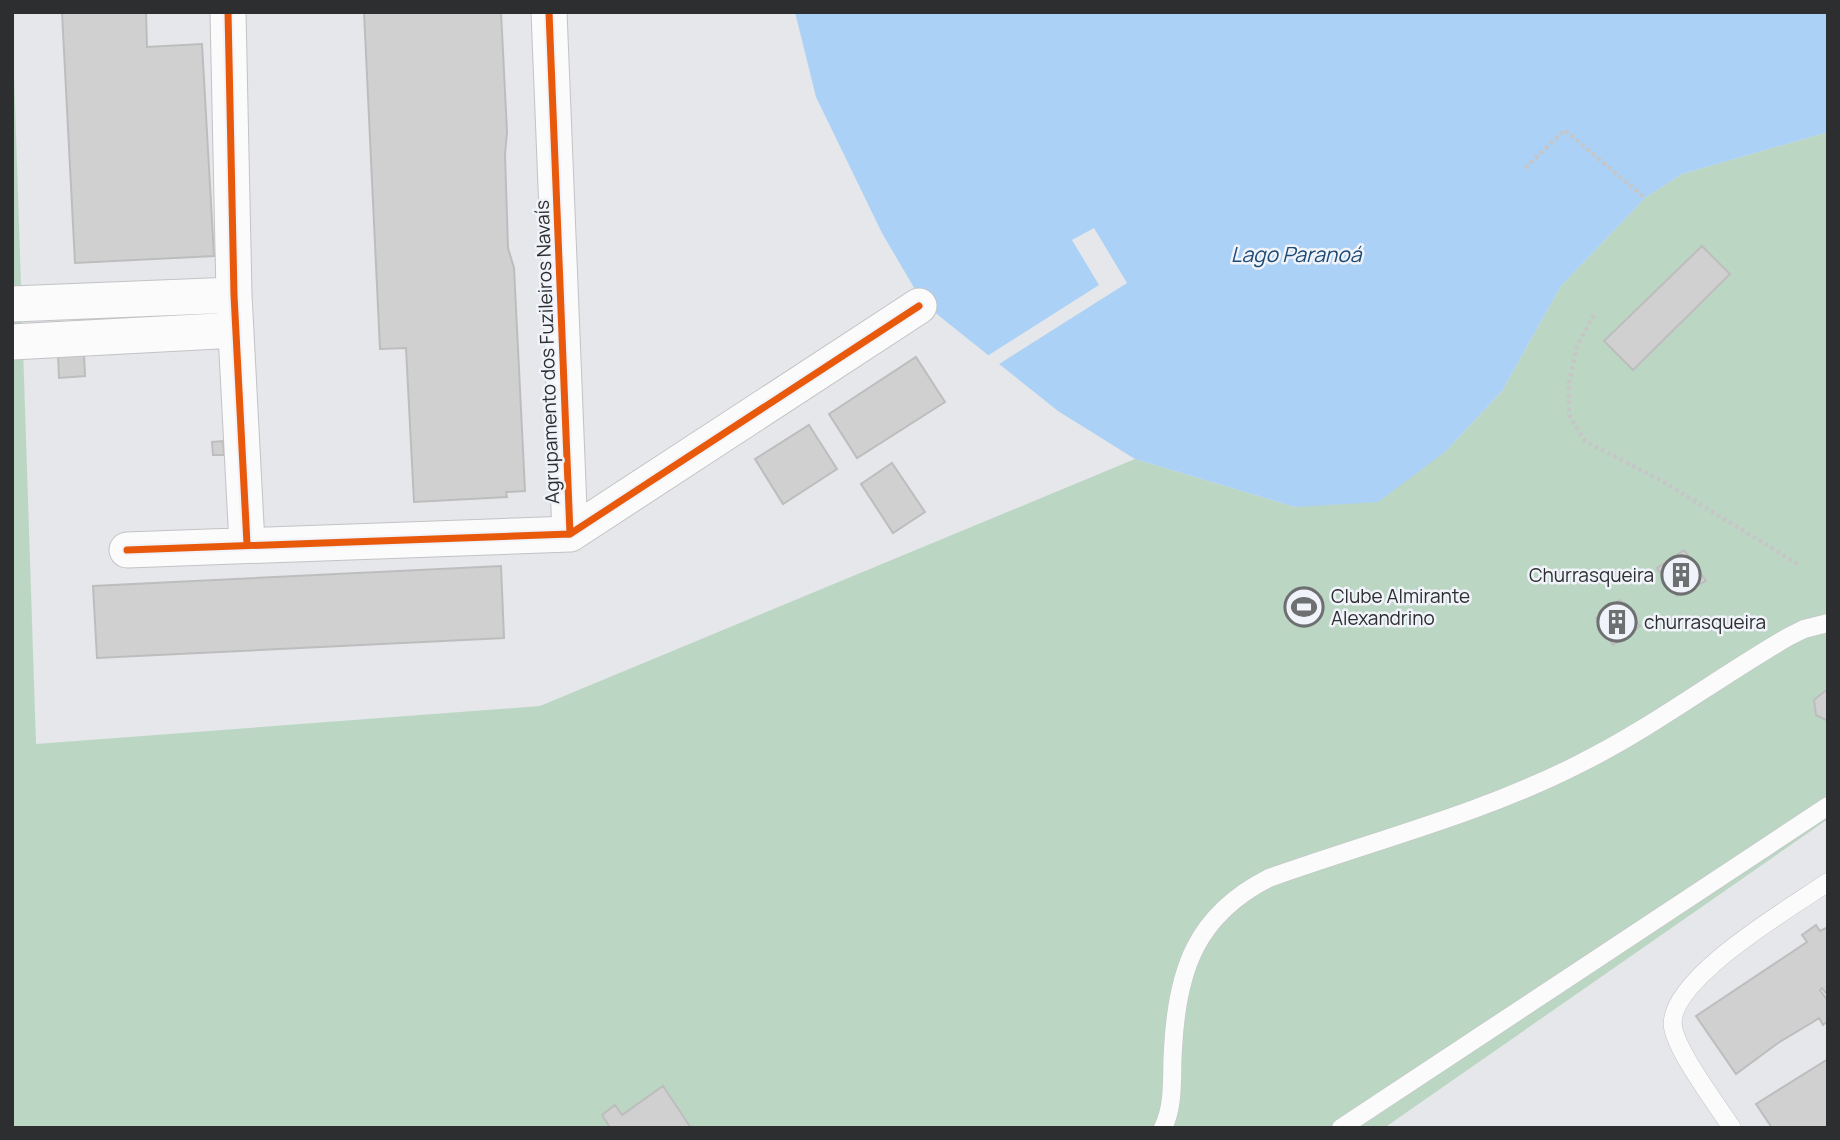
<svg xmlns="http://www.w3.org/2000/svg" width="1840" height="1140" font-family="Manrope,sans-serif">
<rect width="100%" height="100%" fill="#e5e7ea"/>
<!-- green -->
<path fill="#bcd6c4" d="M 12,12 L 36,744 L 540,706 L 1135,459 L 1295,507 L 1445,452 L 1502,391 L 1561,286 L 1645,198 L 1682,174 L 1828,132 L 1828,819 L 1384,1128 L 12,1128 Z"/>
<!-- water -->
<path fill="#acd1f6" d="M 795,12 L 1828,12 L 1828,132 L 1682,174 L 1645,198 L 1561,286 L 1502,391 L 1445,452 L 1378,502 L 1295,507 L 1135,459 L 1058,411 L 923,303 L 882,233 L 816,97 Z"/>
<!-- pier -->
<path fill="#e5e7ea" d="M 1094,228 L 1127,283 L 996,366 L 984,358 L 1099,285 L 1072,240 Z"/>
<!-- building -->
<path fill="#d1d0d1" stroke="#bdbdbe" stroke-width="2" d="M 62,12 L 146,12 L 147,47 L 202,44 L 214,256 L 75,263 Z
M 364,12 L 501,12 L 507,132 L 505,155 L 508,248 L 514,268 L 525,491 L 506,492 L 507,497 L 414,502 L 406,348 L 380,349 Z
M 1702,246 L 1730,274 L 1633,370 L 1604,341 Z
M 84,353 L 85,376 L 59,378 L 58,354 Z
M 916,357 L 945,402 L 857,458 L 829,414 Z
M 809,425 L 837,469 L 783,504 L 755,459 Z
M 223,441 L 224,455 L 213,455 L 212,442 Z
M 892,463 L 925,512 L 893,533 L 861,484 Z
M 1684,550 L 1706,581 L 1677,596 L 1657,568 Z
M 501,566 L 504,638 L 97,658 L 93,586 Z
M 1620,600 L 1640,626 L 1613,645 L 1596,618 Z
M 1825,691 L 1828,692 L 1828,721 L 1816,715 L 1814,700 Z
M 1816,925 L 1820,931 L 1828,927 L 1828,996 L 1822,988 L 1820,990 L 1828,1001 L 1828,1021 L 1823,1025 L 1819,1018 L 1813,1022 L 1778,1043 L 1736,1074 L 1696,1016 L 1807,942 L 1802,935 Z
M 1828,1059 L 1828,1128 L 1772,1128 L 1756,1104 Z
M 663,1086 L 691,1128 L 606,1128 L 609,1126 L 602,1115 L 615,1105 L 622,1115 Z"/>
<g fill="none" stroke-linecap="round" stroke-linejoin="round">
<!-- service casing -->
<g stroke="#c2c3c5" stroke-width="19">
<path id="service" d="M 1163,1128 C 1175,1103 1171,1075 1173,1049 C 1177,970 1196,915 1269,878 C 1372,841 1481,814 1579,764 C 1652,728 1717,678 1788,637 L 1804,629 L 1828,623
M 1341,1128 L 1828,806
M 1732,1128 C 1717,1105 1677,1052 1673,1027 C 1666,980 1792,907 1828,882"/>
</g>
<!-- minor casing -->
<g stroke="#c2c3c5" stroke-width="37">
<path id="minor" d="M 228,12 L 234,295 L 247,544
M 12,304 L 234,295
M 12,342 L 236,330
M 570,534 L 919,306
M 127,550 L 570,534 L 549,12"/>
</g>
<!-- path -->
<path stroke="#c6c6c7" stroke-width="4.5" stroke-dasharray="3.5 3.5" stroke-linecap="butt" d="M 1525,168 L 1565,130 L 1645,198
M 1594,315 L 1577,346 L 1569,382 L 1569,415 L 1585,441 L 1662,481 L 1798,564"/>
<!-- service -->
<use href="#service" stroke="#fbfbfc" stroke-width="18"/>
<!-- minor -->
<use href="#minor" stroke="#fbfbfc" stroke-width="35"/>
<!-- cycleway casing -->
<g stroke="#f0f3f9" stroke-width="11">
<path id="cycleway" d="M 228,12 L 234,295 L 247,544
M 570,534 L 919,306
M 127,550 L 570,534 L 549,12"/>
</g>
<!-- cycleway -->
<use href="#cycleway" stroke="#e8590c" stroke-width="7"/>
</g>
<!-- icons -->
<defs>
<g id="building-ring" transform="scale(2.0125)"><circle r="9.5" fill="#f0f3f9" stroke="#6d6f71" stroke-width="1.5"/><path d="M-4-6H4V6H1V3H-1V6H-4ZM-2.5-4.3h1.7v1.8h-1.7ZM.8-4.3h1.7v1.8H.8ZM-2.5-1h1.7V.8h-1.7ZM.8-1h1.7V.8H.8Z" fill="#6d6f71"/></g>
<g id="stadium-ring" transform="scale(2.0125)"><circle r="9.5" fill="#f0f3f9" stroke="#6d6f71" stroke-width="1.5"/><path d="M0-5a6.5 5 0 1 0 0 10a6.5 5 0 1 0 0-10ZM-3.5-1.8h7v3.6h-7Z" fill="#6d6f71"/></g>
</defs>
<g fill-rule="evenodd">
<use href="#building-ring" x="1681" y="575"/>
<use href="#stadium-ring" x="1304" y="607"/>
<use href="#building-ring" x="1617" y="622"/>
</g>
<g text-anchor="middle" stroke-width="5" stroke-linejoin="round" paint-order="stroke">
<!-- street labels -->
<g font-size="19" fill="#2d2e30" stroke="#f0f3f9">
<text transform="translate(547 352) rotate(-92)" y="7">Agrupamento dos Fuzileiros Navaís</text>
</g>
<!-- poi labels -->
<g font-size="19" fill="#2d2e30" stroke="#f0f3f9" text-anchor="start">
<text x="1654" y="582" text-anchor="end">Churrasqueira</text>
<text x="1331" y="603">Clube Almirante<tspan x="1331" dy="22">Alexandrino</tspan></text>
<text x="1644" y="629">churrasqueira</text>
</g>
<!-- water labels -->
<g font-size="21" font-style="italic" fill="#1d4b75" stroke="#f0f3f9">
<text x="1296" y="262">Lago Paranoá</text>
</g>
</g>
<!-- border -->
<rect width="1840" height="1140" fill="none" stroke="#2d2e30" stroke-width="28"/>
</svg>
